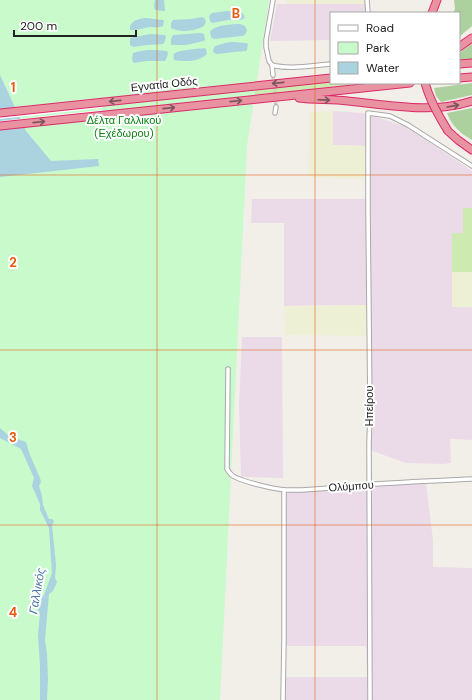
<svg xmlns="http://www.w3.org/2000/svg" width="472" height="700" font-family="'DM Sans',sans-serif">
<rect width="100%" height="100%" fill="#f2efe9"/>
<!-- industrial -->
<path fill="#ebdbe8" d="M 277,4 L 367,4 L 366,13 L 331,13 L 331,40 L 270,41 Z
M 333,111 L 363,113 L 407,127 L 472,171 L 472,208 L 463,209 L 463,233 L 452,233 L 452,307 L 472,307 L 472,440 L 450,439 L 451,463 L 443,464 L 406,463 L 367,449 L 367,305 L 284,306 L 284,223 L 251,223 L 252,199 L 366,199 L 366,146 L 333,145 Z
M 242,337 L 282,337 L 283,478 L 241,477 L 239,406 Z
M 426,483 L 433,540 L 433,567 L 472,568 L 472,700 L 285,700 L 285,677 L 367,677 L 366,646 L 286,646 L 285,496 L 288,492 Z"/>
<!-- farmland -->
<path fill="#eef0d5" d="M 286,0 L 366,0 L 367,4 L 287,4 Z
M 333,111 L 333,145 L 366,146 L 366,179 L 308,177 L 309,112 Z
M 452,272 L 472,272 L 472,307 L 452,307 Z
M 367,305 L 367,336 L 285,335 L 284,306 Z"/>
<!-- grass -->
<path fill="#cdebb0" d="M 331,81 L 331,83 L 366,83 L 236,97 L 142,102 Z
M 463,208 L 472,208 L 472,272 L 452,272 L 452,233 L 463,233 Z"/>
<!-- forest -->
<path fill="#add19e" d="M 454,0 L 472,0 L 472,26 L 459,37 L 459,13 L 453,13 L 455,9 Z
M 472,44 L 472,60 L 459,62 L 459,53 Z
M 472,83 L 472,95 L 441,102 L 436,96 L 434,88 Z
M 472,108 L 472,140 C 461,134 451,125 447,113 Z"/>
<!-- park -->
<path fill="#c8facc" d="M 0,0 L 269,0 L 247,146 L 220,700 L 0,700 Z"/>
<!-- water -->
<path fill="#aad3df" d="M 155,0 L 164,0 L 165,11 L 155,10 L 154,6 Z
M 227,11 C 234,11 242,10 245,17 L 243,19 L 241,20 L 228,20 L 212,23 L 210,21 L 209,16 L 212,13 Z
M 202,17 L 205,19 L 206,22 L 204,26 C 196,31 180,33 171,28 L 171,23 L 173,20 L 191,19 Z
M 146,18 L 163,20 L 164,21 L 163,26 C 159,28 154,27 150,27 C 143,28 136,31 130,30 C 129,20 139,19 146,18 Z
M 236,24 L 240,24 L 245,26 L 247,30 L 245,35 L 242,36 L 214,39 L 211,37 L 210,32 C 214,25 228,25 236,24 Z
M 200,33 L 204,34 L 205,40 L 204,41 L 186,45 L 171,45 L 171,39 L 173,35 Z
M 150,34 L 165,35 L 166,37 L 164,43 L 163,44 L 147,45 L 133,47 L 130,45 L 130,38 Z
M 232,42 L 246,43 L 248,44 L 247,50 L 246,51 L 234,52 L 217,54 L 214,53 L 213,50 L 215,46 L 225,43 Z
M 204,48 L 206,49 L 207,54 C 200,62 184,62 174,60 C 174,59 173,55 174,54 C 176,50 198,49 204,48 Z
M 147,50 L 157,50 L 167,51 C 169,54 167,58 165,61 L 147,61 L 134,63 L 132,60 L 133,53 L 136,52 Z
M 0,75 L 26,131 L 51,161 L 98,159 L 99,166 L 0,177 Z
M 0,428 L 9,436 L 26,442 L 30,455 L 40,478 L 41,482 L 39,486 L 42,496 L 43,505 L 49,519 L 52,519 L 54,521 L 52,526 L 56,565 L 55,578 L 57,582 L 53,591 L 49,594 L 45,640 L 47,654 L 48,680 L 47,700 L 40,700 L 40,666 L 38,635 L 40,614 L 36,606 L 44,595 L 52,573 L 49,528 L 40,510 L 40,504 L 32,486 L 34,478 L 21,449 L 0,438 Z"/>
<!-- pier -->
<path fill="#fff" d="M 101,98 L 102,108 L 0,119 L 0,109 Z
M 102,110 L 103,118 L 0,130 L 0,121 Z"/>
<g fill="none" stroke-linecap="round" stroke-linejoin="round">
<!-- minor-tunnel -->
<path stroke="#c8c6c1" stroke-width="3.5" stroke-dasharray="3.5 2" stroke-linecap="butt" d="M 273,75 L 276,107"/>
<!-- minor casing -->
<g stroke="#a9a9a9" stroke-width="5.5">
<path id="minor" d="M 273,0 L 266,40 L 266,47 L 269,61 L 272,65 L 273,75
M 367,0 L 368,13
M 272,65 C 290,70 313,65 331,64
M 275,113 L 276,107
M 228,369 L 227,469 C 229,472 230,474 233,476 C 243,482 274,489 286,490 C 311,491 337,487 362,485 C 399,482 435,481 472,479
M 283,700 L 284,639 L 284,490
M 370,700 L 369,444 L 370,412 L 368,212 L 368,113 L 390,116 L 408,125 L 472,166"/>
</g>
<!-- motorway casing -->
<g stroke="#dc2a67" stroke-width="9">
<path id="motorway" d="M 432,13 L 437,0
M 459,47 L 472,38
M 459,64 L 472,63
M 459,78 L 472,77
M 299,98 C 315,100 332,99 348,101 C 389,105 432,114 472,101
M 0,113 L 331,78
M 0,126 L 410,83
M 448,131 L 458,140 L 472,150"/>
</g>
<!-- minor -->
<use href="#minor" stroke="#fff" stroke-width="3.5"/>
<!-- motorway -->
<use href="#motorway" stroke="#e892a2" stroke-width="7"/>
<!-- motorway-bridge casing -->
<g stroke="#dc2a67" stroke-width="9" stroke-linecap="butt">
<path id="motorway-bridge" d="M 425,83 C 430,101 438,115 448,131"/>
</g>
<!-- motorway-bridge -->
<use href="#motorway-bridge" stroke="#e892a2" stroke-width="7"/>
</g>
<!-- one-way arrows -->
<defs><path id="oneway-shaft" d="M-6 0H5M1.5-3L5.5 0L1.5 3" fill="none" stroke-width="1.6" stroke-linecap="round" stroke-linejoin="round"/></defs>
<g stroke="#7b545c">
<use href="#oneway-shaft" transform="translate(278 83) rotate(174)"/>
<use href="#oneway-shaft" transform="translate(324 100) rotate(2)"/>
<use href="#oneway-shaft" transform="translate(115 101) rotate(174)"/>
<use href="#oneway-shaft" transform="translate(236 101) rotate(-6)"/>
<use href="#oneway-shaft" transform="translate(453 106) rotate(-10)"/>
<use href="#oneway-shaft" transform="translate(169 108) rotate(-6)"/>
<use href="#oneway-shaft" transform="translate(39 122) rotate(-6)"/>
</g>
<!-- grid -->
<path fill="none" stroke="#e8590c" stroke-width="1" stroke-opacity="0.55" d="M 157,0 L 157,700M 315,0 L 315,700M 0,175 L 472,175M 0,350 L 472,350M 0,525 L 472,525"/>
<g text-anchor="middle" stroke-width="4" stroke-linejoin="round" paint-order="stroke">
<!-- street labels -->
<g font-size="11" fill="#222" stroke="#fff">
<text transform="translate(164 84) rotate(-6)" y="4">Εγνατία Οδός</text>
<text transform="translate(369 406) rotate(-90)" y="4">Ηπείρου</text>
<text transform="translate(351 486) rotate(-4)" y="4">Ολύμπου</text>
</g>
<!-- park labels -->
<g font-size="11" fill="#0c8416" stroke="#fff">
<text x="124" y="124">Δέλτα Γαλλικού<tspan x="124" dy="13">(Εχέδωρου)</tspan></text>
</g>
<!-- water labels -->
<g font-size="12" font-style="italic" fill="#4a7aab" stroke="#fff">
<text transform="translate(37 591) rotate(-80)" y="4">Γαλλικός</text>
</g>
</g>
<g font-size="13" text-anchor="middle" font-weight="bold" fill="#e8590c" stroke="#fff" stroke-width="4" stroke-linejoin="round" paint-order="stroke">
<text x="236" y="18">B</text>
<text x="13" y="92">1</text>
<text x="13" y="267">2</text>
<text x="13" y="442">3</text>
<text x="13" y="617">4</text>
</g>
<!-- legend -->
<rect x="330" y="12" width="130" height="72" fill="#ffffff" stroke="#a7a7a7"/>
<rect x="338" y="25" width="20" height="6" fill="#ffffff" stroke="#a7a7a7"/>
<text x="366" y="32" font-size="12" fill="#222222">Road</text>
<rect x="338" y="42" width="20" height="12" fill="#c8facc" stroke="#a7a7a7"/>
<text x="366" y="52" font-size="12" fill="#222222">Park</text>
<rect x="338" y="62" width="20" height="12" fill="#aad3df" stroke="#a7a7a7"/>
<text x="366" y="72" font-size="12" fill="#222222">Water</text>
<!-- scale -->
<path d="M14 30v6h122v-6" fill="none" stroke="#222222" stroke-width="2"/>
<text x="20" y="30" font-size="12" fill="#222222" stroke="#ffffff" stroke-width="3" paint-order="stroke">200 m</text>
</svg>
